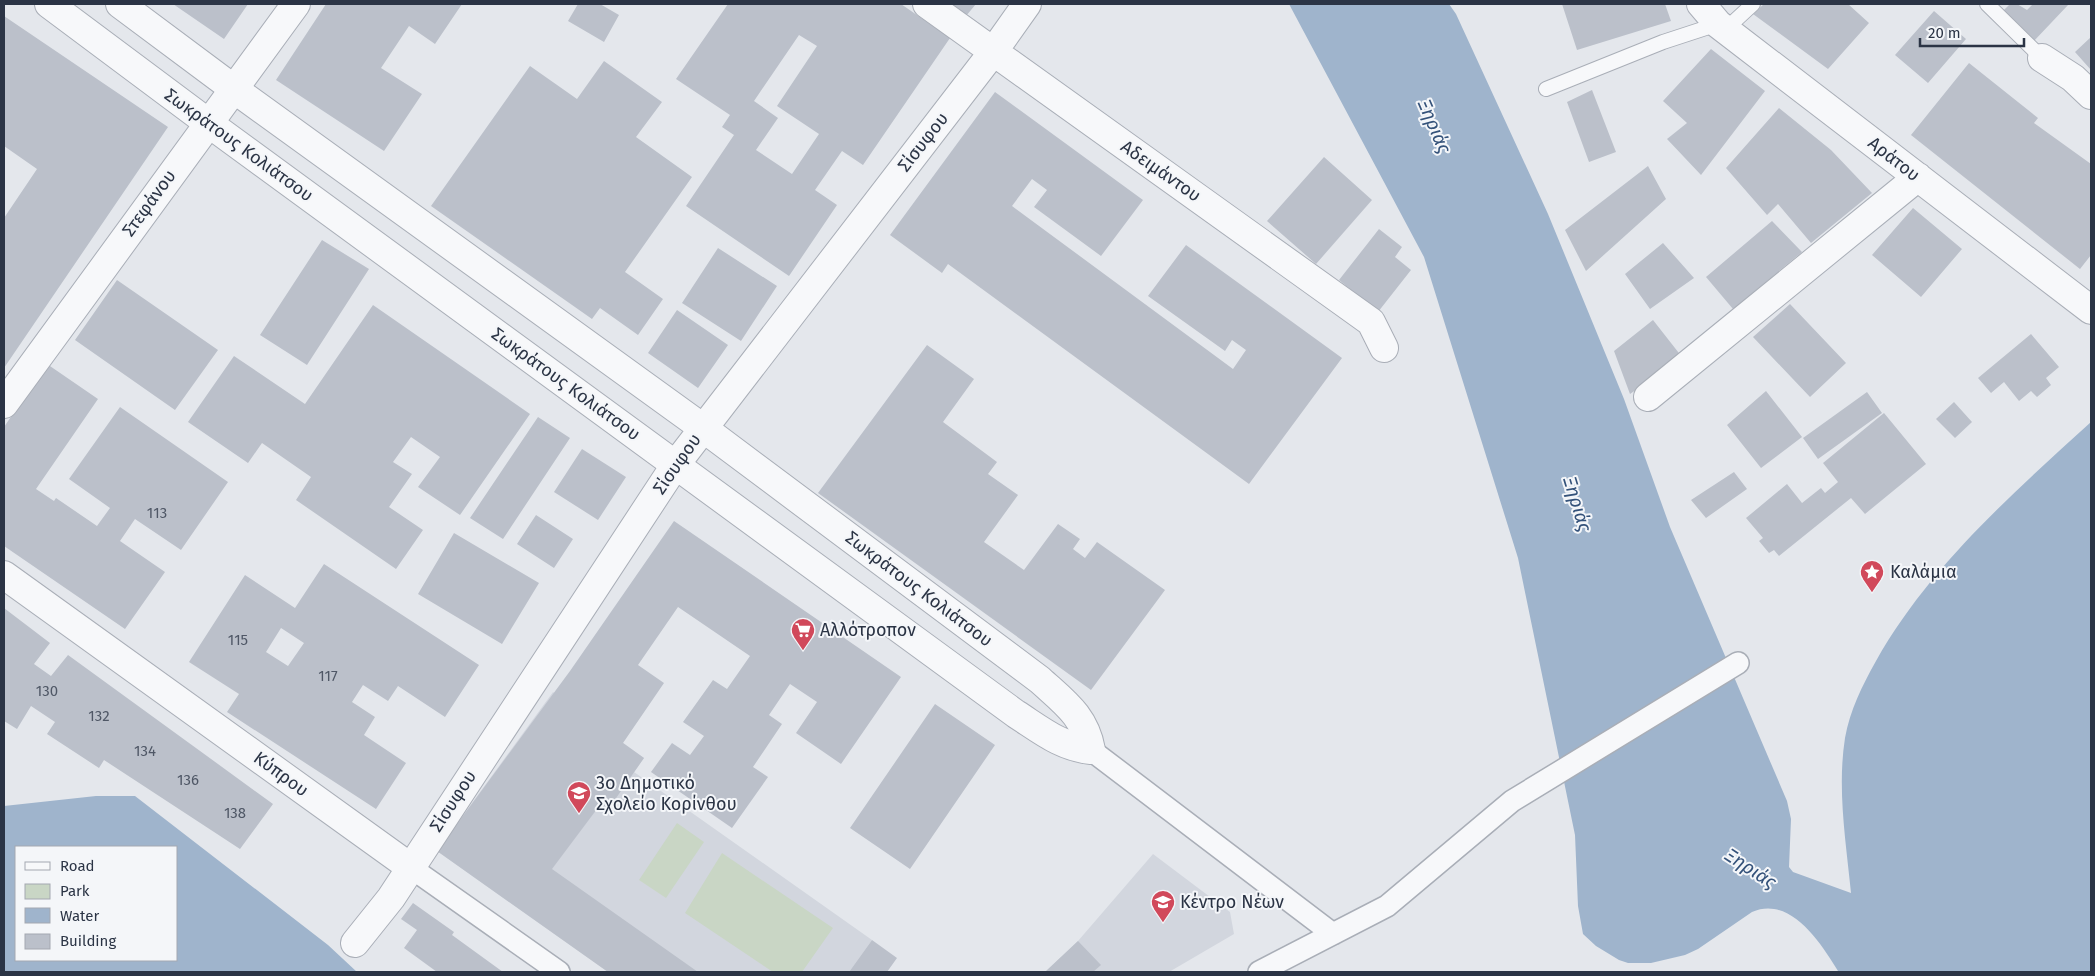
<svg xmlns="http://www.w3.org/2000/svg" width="2095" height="976" font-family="'Fira Sans',sans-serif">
<rect width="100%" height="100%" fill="#e4e7ec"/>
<!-- built -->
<path fill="#d2d6de" d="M 553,692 L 644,758 L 634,772 L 872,940 L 849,972 L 608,972 L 437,851 Z
M 1153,854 L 1230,912 L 1234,934 L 1169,972 L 1045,972 L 1078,941 Z"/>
<!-- green -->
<path fill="#c9d6c5" d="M 677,823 L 704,842 L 666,898 L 639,880 Z
M 722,853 L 833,928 L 802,972 L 773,972 L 685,913 Z"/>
<!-- water -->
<path fill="#9fb4cc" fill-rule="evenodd" d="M 1289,4 L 1449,4 L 1456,14 L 1548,214 L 1624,399 L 1670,527 L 1787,801 L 1791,819 L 1789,867 L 1793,872 L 1851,893 C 1846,842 1837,789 1845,738 C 1850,710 1862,686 1876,661 C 1929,567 2012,494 2091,422 L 2091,972 L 1837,972 L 1838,971 C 1821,943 1790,895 1752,912 L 1698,949 L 1685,955 L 1651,963 L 1628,963 L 1619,960 L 1596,946 L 1583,934 L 1578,906 L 1575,835 L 1518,558 L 1424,257 Z
M 96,796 L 135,796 L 328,945 L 357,972 L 4,972 L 4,806 ZM 16,847 L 176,847 L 176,960 L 16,960 Z"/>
<!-- building -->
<path fill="#bbc0ca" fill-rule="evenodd" d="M 173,4 L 248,4 L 224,39 Z
M 326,4 L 462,4 L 435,44 L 409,26 L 381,68 L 422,94 L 384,151 L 276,80 Z
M 578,4 L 600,4 L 619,15 L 604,42 L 568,21 Z
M 728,4 L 901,4 L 950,38 L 863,165 L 842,151 L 815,190 L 837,205 L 789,276 L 686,206 L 734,135 L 722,127 L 730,115 L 676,79 ZM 799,35 L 817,46 L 777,106 L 819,134 L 792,174 L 756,150 L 778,118 L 754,101 Z
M 951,4 L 976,4 L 966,16 Z
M 1562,4 L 1665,4 L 1671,21 L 1577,50 Z
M 1764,4 L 1848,4 L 1869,23 L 1828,69 L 1753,14 Z
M 2010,4 L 2017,4 L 2027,10 L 2033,4 L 2069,4 L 2033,42 L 2002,12 Z
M 1934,11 L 1966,39 L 1928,83 L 1895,55 Z
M 4,16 L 168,127 L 4,368 L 4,218 L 37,169 L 4,146 Z
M 2091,37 L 2091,70 L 2075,52 Z
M 1711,49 L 1765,91 L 1701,175 L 1667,139 L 1687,123 L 1663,101 Z
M 604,61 L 662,102 L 636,137 L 692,177 L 625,272 L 663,299 L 638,335 L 600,308 L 592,319 L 431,206 L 530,66 L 577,99 Z
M 1969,63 L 2038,118 L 2034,123 L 2091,164 L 2091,255 L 2080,269 L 1911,135 Z
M 1592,90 L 1616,152 L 1589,162 L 1567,102 Z
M 995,92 L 1143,200 L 1101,256 L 1034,207 L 1047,190 L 1032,179 L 1012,206 L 1233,369 L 1246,350 L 1232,340 L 1225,351 L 1148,296 L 1186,245 L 1342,358 L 1249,484 L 948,264 L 942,273 L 890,235 Z
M 1779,108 L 1831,150 L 1872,193 L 1811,243 L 1778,204 L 1767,215 L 1726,168 Z
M 1324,157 L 1372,200 L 1316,264 L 1267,221 Z
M 1648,166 L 1666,199 L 1586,271 L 1565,230 Z
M 1913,208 L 1962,249 L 1921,297 L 1872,255 Z
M 1772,221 L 1802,252 L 1733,309 L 1706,277 Z
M 1379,229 L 1402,247 L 1395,257 L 1411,270 L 1378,312 L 1339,280 Z
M 322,240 L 369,269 L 307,365 L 260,335 Z
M 1663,243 L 1694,278 L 1650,309 L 1625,274 Z
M 718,248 L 777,286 L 741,341 L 682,303 Z
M 117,280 L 218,350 L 175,410 L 75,340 Z
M 1790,304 L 1846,363 L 1810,397 L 1753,337 Z
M 373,305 L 530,414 L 460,515 L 418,487 L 440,457 L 411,437 L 393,462 L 412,474 L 389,507 L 423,530 L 396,569 L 296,500 L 311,477 L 262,443 L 248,463 L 188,422 L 234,356 L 305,404 Z
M 677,310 L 728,345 L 698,388 L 648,353 Z
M 1653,320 L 1682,357 L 1630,394 L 1614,351 Z
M 2031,334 L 2059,367 L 2046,378 L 2051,385 L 2037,397 L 2031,391 L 2019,401 L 2004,382 L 1991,393 L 1978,378 Z
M 927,345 L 974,379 L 943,422 L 997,462 L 988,474 L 1018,495 L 984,542 L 1024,570 L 1058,524 L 1080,539 L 1073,549 L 1085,558 L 1097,542 L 1165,590 L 1091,690 L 818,493 Z
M 47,364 L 98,399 L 36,489 L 54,501 L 56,498 L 97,526 L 110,508 L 69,479 L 120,407 L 228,482 L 181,550 L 135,519 L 120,541 L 165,572 L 125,629 L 4,546 L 4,427 Z
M 1766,391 L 1802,437 L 1761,468 L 1727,425 Z
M 1867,392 L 1882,413 L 1818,459 L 1803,438 Z
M 1954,402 L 1972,422 L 1955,438 L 1936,419 Z
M 1884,413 L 1926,464 L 1865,514 L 1851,498 L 1779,556 L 1774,550 L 1769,553 L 1759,541 L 1763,538 L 1746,518 L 1787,484 L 1802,503 L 1821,488 L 1825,493 L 1838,482 L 1823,463 Z
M 538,417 L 570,438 L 503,539 L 470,518 Z
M 582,449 L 626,477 L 598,520 L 554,492 Z
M 1734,472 L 1747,489 L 1706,518 L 1691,500 Z
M 536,515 L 573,539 L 554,568 L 517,544 Z
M 674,521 L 901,677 L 841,764 L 796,733 L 817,702 L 790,684 L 769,715 L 782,724 L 753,767 L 768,777 L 732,828 L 651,772 L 672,743 L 690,755 L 704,736 L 683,722 L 713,680 L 727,689 L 750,656 L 678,607 L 638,665 L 664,683 L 623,743 L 644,758 L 605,814 L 597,809 L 552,869 L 698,972 L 608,972 L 437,851 L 570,671 Z
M 454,533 L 539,583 L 502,644 L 418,594 Z
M 324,564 L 479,665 L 445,717 L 398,686 L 388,701 L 363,685 L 352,702 L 375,717 L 364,735 L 406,763 L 376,809 L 227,712 L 239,694 L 189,662 L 245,575 L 295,608 ZM 281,628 L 304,643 L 288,666 L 266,652 Z
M 4,608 L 50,643 L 34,664 L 51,676 L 68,655 L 273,804 L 240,849 L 104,760 L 99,768 L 47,734 L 55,722 L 31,706 L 17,729 L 4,721 Z
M 935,704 L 995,745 L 910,869 L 850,828 Z
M 413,903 L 454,932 L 452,935 L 503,972 L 437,972 L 404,948 L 417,930 L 401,919 Z
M 872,940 L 897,958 L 887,972 L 849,972 Z
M 1078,941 L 1101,965 L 1093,972 L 1045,972 Z"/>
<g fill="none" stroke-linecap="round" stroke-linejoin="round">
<!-- service casing -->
<g stroke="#a9aeb7" stroke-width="16">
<path id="service" d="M 1987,4 L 2042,58
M 1726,29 L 1753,4
M 1546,89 L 1663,42 L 1718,24"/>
</g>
<!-- pedestrian casing -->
<g stroke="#a9aeb7" stroke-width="24">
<path id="pedestrian" d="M 1091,750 L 1333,934
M 410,867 L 559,972
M 1259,972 L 1387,906 L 1512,801 L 1738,663"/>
</g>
<!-- minor casing -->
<g stroke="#a9aeb7" stroke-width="30">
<path id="minor" d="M 927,4 L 1371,322 L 1384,348
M 1701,4 L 1718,24 L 2091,310
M 2042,58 L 2073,78 L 2091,95
M 1648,397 L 1918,177
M 4,404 L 296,4
M 4,575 L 410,867
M 355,943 L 391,898 L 676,464 L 993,52 L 1027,4"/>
</g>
<!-- tertiary casing -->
<g stroke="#a9aeb7" stroke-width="30">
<path id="tertiary" d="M 49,4 L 207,122 L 1016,714 C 1041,730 1061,747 1091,750 C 1085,716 1064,702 1040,680 L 703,428 L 234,89 L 120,4"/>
</g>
<!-- service -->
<use href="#service" stroke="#f7f8fa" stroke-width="14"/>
<!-- pedestrian -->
<use href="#pedestrian" stroke="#f7f8fa" stroke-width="21"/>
<!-- minor -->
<use href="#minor" stroke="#f7f8fa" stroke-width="28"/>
<!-- tertiary -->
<use href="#tertiary" stroke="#f7f8fa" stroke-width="28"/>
</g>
<!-- icons -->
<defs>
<g id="sight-pin" transform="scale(1.25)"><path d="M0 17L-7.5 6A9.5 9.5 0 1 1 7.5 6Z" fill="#d1495b" stroke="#f4f6f9"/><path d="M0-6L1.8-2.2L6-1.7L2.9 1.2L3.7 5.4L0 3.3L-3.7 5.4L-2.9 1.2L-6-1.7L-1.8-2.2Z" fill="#fff"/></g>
<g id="supermarket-pin" transform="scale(1.25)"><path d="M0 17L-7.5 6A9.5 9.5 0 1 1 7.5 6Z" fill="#d1495b" stroke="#f4f6f9"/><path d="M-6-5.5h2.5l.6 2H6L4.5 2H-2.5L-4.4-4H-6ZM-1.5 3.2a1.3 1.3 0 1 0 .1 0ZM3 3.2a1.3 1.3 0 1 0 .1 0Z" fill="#fff"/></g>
<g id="school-pin" transform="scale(1.25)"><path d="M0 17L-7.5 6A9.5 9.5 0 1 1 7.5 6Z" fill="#d1495b" stroke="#f4f6f9"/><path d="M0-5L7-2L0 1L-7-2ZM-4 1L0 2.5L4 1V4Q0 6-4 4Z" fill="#fff"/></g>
</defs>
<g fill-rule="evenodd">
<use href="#sight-pin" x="1872" y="572"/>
<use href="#supermarket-pin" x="803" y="630"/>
<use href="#school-pin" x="579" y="793"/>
<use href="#school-pin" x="1163" y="902"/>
</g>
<g text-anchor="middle" stroke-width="4" stroke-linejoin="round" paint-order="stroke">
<!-- number labels -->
<g font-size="15" fill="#4f5766">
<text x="157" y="518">113</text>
<text x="238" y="645">115</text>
<text x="328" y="681">117</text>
<text x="47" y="696">130</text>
<text x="99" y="721">132</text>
<text x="145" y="756">134</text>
<text x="188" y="785">136</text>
<text x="235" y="818">138</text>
</g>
<!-- street labels -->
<g font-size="18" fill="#2b3445" stroke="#f4f6f9">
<text transform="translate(923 142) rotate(-52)" y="6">Σίσυφου</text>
<text transform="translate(239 145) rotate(36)" y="6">Σωκράτους Κολιάτσου</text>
<text transform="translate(1894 159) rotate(38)" y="6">Αράτου</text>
<text transform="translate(1161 171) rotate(35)" y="6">Αδειμάντου</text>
<text transform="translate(149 203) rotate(-54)" y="6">Στεφάνου</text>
<text transform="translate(566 384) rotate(36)" y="6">Σωκράτους Κολιάτσου</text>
<text transform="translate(677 464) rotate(-55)" y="6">Σίσυφου</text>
<text transform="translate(919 589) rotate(37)" y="6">Σωκράτους Κολιάτσου</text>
<text transform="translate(281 774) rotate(36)" y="6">Κύπρου</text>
<text transform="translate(453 801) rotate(-57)" y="6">Σίσυφου</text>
</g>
<!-- poi labels -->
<g font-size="18" fill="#2b3445" stroke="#f4f6f9" text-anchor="start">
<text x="1890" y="578">Καλάμια</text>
<text x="820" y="636">Αλλότροπον</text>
<text x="596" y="789">3ο Δημοτικό<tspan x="596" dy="21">Σχολείο Κορίνθου</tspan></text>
<text x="1180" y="908">Κέντρο Νέων</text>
</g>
<!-- water labels -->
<g font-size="19" font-style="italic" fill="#34527a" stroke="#f4f6f9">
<text transform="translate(1435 126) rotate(67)" y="7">Ξηριάς</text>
<text transform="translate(1578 504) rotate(73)" y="7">Ξηριάς</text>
<text transform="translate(1751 868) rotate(33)" y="7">Ξηριάς</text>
</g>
</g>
<!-- border -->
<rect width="2095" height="976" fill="none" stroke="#2b3445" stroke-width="10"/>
<!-- legend -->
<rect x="15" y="846" width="162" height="115" fill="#f4f6f9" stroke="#a4a8b1"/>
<rect x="25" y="862" width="25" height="8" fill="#f7f8fa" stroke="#a4a8b1"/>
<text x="60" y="871" font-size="15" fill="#2b3445">Road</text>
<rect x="25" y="884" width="25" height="15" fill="#c9d6c5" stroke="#a4a8b1"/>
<text x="60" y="896" font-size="15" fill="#2b3445">Park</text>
<rect x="25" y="908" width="25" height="15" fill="#9fb4cc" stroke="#a4a8b1"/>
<text x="60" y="921" font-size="15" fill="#2b3445">Water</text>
<rect x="25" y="934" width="25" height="15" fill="#bbc0ca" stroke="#a4a8b1"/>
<text x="60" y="946" font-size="15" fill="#2b3445">Building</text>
<!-- scale -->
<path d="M1920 38v8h104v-8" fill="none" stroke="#2b3445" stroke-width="2.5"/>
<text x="1928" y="38" font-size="15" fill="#2b3445" stroke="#f4f6f9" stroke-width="4" paint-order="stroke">20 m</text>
</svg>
